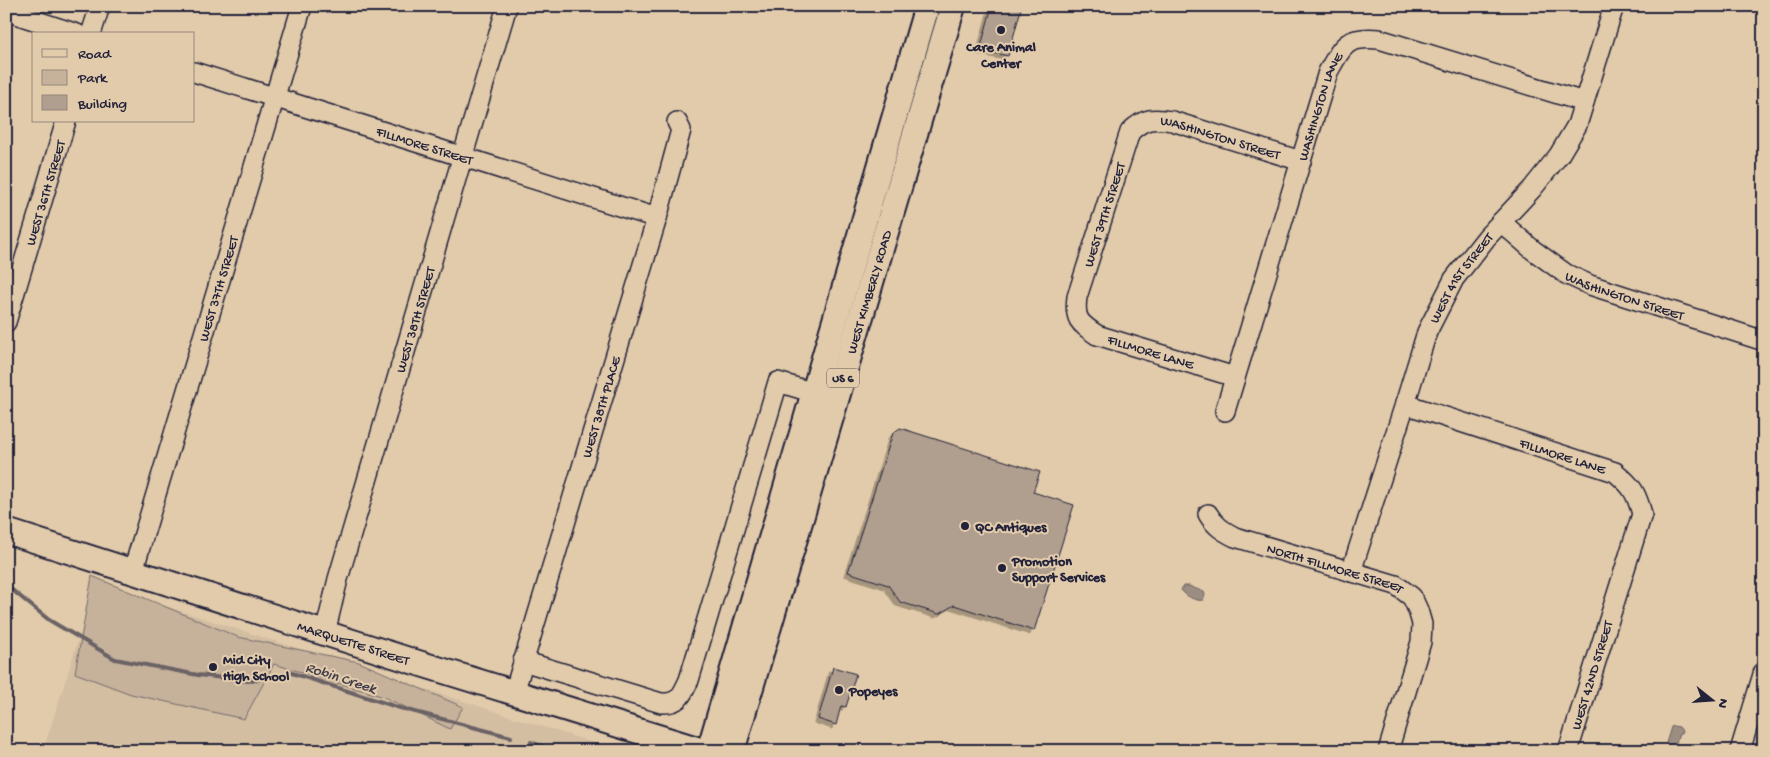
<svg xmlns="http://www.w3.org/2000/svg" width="1770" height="757" font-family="'Gochi Hand',sans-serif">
<defs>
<filter id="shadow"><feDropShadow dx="-4" dy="4" stdDeviation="0" flood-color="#0004"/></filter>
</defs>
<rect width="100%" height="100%" fill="#e2cbab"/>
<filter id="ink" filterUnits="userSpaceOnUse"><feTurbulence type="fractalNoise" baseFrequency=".02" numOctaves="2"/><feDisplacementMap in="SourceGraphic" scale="10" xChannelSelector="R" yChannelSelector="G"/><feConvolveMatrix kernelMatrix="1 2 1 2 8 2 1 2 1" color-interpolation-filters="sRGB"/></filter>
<g filter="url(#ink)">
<!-- built -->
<path fill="#d3bea2" d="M 96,584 L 619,751 L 43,751 Z"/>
<!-- green -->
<path fill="#c6b29b" stroke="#746a6b" d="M 92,576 L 238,637 L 359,662 L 463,707 L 450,729 L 384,697 L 274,664 L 244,719 L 131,694 L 75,673 Z"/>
<!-- water -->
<path fill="#9b8d81" stroke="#6b6265" d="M 1183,586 L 1189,586 L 1204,592 L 1205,595 L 1203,600 C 1195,602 1185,595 1181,590 Z
M 1673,726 L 1679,727 L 1682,731 L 1681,734 L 1679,734 L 1675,746 L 1673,747 L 1666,743 L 1671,727 Z"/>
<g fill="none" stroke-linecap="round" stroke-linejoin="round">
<!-- stream -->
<path stroke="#6b6265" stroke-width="4" d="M 6,585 L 49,620 L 115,659 L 198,675 L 248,681 L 292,673 L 400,708 L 511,737
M 531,742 L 555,751"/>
</g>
<!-- building -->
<path fill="#b09e8e" stroke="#22223b" filter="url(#shadow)" d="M 992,6 L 1010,6 L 1021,9 L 1008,56 L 980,50 Z
M 900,428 L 1040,472 L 1033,492 L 1074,505 L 1034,631 L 954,605 L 939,614 L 900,602 L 888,585 L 848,572 L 893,433 Z
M 833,667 L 856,674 L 846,707 L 841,706 L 836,725 L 818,719 Z"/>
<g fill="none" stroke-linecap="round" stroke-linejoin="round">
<!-- minor casing -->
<g stroke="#22223b" stroke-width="22">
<g id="minor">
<path d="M 6,11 L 77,34"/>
<path d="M 91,34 L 100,6"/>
<path id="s1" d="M 194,72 L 657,218"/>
<path id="s2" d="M 1501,222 L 1533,250 L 1566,274 L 1590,285 L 1764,341"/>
<path id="s3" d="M 6,322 L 66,121"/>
<path id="s4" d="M 1235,377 L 1097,335 C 1079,323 1074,319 1077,297 L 1130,132 C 1144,118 1153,118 1172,121 L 1301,161"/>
<path id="s5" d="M 1405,404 L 1615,472 C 1632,486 1636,492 1642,514 L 1568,751"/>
<path id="s6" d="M 1225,411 L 1328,72 C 1343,45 1346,36 1379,39 L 1584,102"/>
<path id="s7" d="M 1208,514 C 1215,526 1223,531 1235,537 L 1396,585 L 1412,597 L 1418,610 L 1422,624 L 1421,642 L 1388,751"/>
<path id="s8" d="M 133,571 L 302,6"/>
<path id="s9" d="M 1351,572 L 1405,404 L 1427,332 L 1454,279 L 1487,237 L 1532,189 L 1559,155 L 1577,125 L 1614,6"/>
<path id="s10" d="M 325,633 L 338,579 L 507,6"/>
<path d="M 523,661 L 661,703 C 679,704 682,695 689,680 L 778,382 L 814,393"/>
<path id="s11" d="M 514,693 L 657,218 L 681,130 L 677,122"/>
<path d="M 1740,751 L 1764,671"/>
</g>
</g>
<!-- major casing -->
<g stroke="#22223b" stroke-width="28">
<g id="major">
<path id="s12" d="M 6,531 L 415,662 L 703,751"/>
<path d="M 709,751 L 927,6"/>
<path id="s13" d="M 732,751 L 953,6"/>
</g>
</g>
<!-- minor -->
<use href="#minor" stroke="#e2cbab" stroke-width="19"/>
<!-- major -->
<use href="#major" stroke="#e2cbab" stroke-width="24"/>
</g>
</g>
<!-- markers -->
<g fill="#22223b" stroke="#e2cbab" stroke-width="2">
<circle cx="1001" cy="30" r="5"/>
<circle cx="965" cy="526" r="5"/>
<circle cx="1002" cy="568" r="5"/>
<circle cx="213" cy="667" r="5"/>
<circle cx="839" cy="690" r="5"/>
</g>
<g text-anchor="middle" stroke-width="4" stroke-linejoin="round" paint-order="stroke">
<!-- shield labels -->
<rect fill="#e2cbab" stroke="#5c555d" stroke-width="1" x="827" y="368.5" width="32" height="19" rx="4"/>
<g font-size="12" font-weight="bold" fill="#22223b">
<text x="843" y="382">US 6</text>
</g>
<!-- poi labels -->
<g font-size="14" font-weight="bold" fill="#22223b" stroke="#e2cbab" text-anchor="start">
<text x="1001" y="51" text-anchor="middle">Care Animal<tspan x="1001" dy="16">Center</tspan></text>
<text x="975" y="531">QC Antiques</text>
<text x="1012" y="565">Promotion<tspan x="1012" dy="16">Support Services</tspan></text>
<text x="223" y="664">Mid City<tspan x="223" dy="16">High School</tspan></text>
<text x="849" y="695">Popeyes</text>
</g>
<!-- street labels -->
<g font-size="14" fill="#22223b" stroke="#e2cbab">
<text dy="5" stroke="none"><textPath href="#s6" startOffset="319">WASHINGTON LANE</textPath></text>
<text dy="5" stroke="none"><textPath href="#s4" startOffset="461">WASHINGTON STREET</textPath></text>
<text dy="5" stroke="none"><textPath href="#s1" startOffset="242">FILLMORE STREET</textPath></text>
<text dy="5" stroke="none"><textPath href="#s3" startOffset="135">WEST 36TH STREET</textPath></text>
<text dy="5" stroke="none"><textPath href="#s4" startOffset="278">WEST 39TH STREET</textPath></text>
<text dy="5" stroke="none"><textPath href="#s9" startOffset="316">WEST 41ST STREET</textPath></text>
<text dy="5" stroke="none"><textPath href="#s8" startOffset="295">WEST 37TH STREET</textPath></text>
<text dy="5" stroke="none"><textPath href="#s13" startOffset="479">WEST KIMBERLY ROAD</textPath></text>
<text dy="5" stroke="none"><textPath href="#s2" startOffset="146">WASHINGTON STREET</textPath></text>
<text dy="5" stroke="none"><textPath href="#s10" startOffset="326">WEST 38TH STREET</textPath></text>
<text transform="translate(1151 351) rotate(17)" y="5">FILLMORE LANE</text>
<text dy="5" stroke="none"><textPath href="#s11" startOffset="299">WEST 38TH PLACE</textPath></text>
<text dy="5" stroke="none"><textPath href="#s5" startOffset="166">FILLMORE LANE</textPath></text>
<text dy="5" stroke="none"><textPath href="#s7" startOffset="141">NORTH FILLMORE STREET</textPath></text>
<text dy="5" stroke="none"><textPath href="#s12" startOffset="365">MARQUETTE STREET</textPath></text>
<text transform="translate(1591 675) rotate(-73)" y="5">WEST 42ND STREET</text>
</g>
<!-- water labels -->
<g font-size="15" font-style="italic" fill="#403d4c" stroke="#e2cbab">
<text transform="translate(341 677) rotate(18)" y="5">Robin Creek</text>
</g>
</g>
<!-- margin -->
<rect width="1770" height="757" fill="none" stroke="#e2cbab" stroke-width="25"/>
<rect x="12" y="12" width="1745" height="732" fill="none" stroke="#22223b" stroke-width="2" filter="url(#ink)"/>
<!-- legend -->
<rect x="32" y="32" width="162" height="90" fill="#e2cbab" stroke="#95877e"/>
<rect x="42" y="49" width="25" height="8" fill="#e2cbab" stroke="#95877e"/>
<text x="78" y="58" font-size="15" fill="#22223b">Road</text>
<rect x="42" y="70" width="25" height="15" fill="#c6b29b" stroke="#95877e"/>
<text x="78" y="82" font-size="15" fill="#22223b">Park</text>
<rect x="42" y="95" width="25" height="15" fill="#b09e8e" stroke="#95877e"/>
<text x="78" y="108" font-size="15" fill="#22223b">Building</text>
<!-- north arrow -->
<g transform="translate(1712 700) rotate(107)" stroke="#e2cbab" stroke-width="4" paint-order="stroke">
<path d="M0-4L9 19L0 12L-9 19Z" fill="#22223b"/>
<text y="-8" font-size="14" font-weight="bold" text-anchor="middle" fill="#22223b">N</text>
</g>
</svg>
